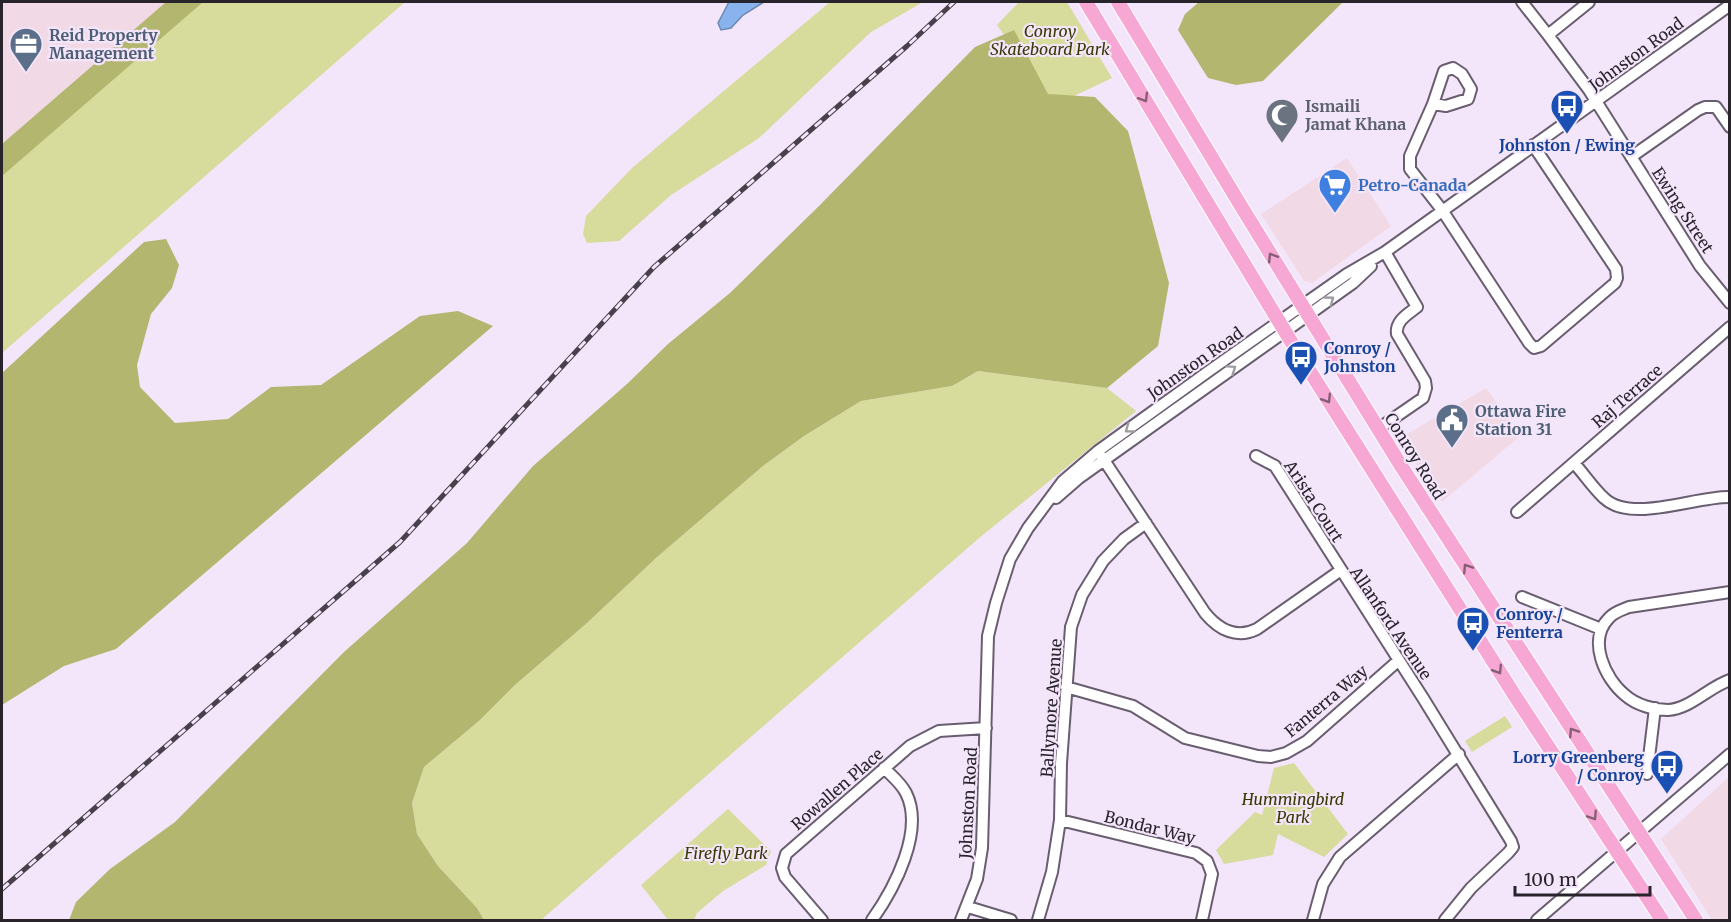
<svg xmlns="http://www.w3.org/2000/svg" width="1731" height="922" font-family="Merriweather,serif">
<rect width="100%" height="100%" fill="#f3e5fa"/>
<!-- commercial -->
<path fill="#f1dae5" d="M 2,2 L 175,2 L 2,149 Z
M 1347,158 L 1391,226 L 1312,283 L 1304,281 L 1261,214 Z
M 1486,388 L 1520,436 L 1442,502 L 1400,438 Z
M 1729,777 L 1729,920 L 1712,920 L 1661,839 Z"/>
<!-- green -->
<path fill="#d7db9b" d="M 170,2 L 405,2 L 2,353 L 2,149 Z
M 830,2 L 923,2 L 871,32 L 759,138 L 671,195 L 619,241 L 587,243 L 583,234 L 586,216 L 632,168 Z
M 1019,2 L 1067,2 L 1112,78 L 1053,106 L 997,25 Z
M 978,371 L 1107,388 L 1136,411 L 979,538 L 541,920 L 484,920 L 477,908 L 438,866 L 417,834 L 412,803 L 424,767 L 480,720 L 516,684 L 587,623 L 656,558 L 763,466 L 804,436 L 861,401 L 952,386 Z
M 1505,716 L 1512,727 L 1472,752 L 1465,741 Z
M 1294,763 L 1348,834 L 1324,857 L 1278,834 L 1273,855 L 1224,864 L 1216,850 L 1255,812 L 1262,815 L 1274,768 Z
M 728,809 L 771,851 L 766,865 L 723,891 L 697,913 L 694,920 L 668,920 L 641,885 Z"/>
<!-- forest -->
<path fill="#b3b66e" d="M 166,2 L 203,2 L 2,176 L 2,144 Z
M 1199,2 L 1343,2 L 1263,81 L 1236,85 L 1208,78 L 1178,30 L 1185,14 Z
M 1014,30 L 1048,94 L 1095,97 L 1128,131 L 1169,283 L 1158,346 L 1107,388 L 978,371 L 952,386 L 861,401 L 804,436 L 763,466 L 656,558 L 587,623 L 516,684 L 480,720 L 424,767 L 412,803 L 417,834 L 438,866 L 477,908 L 484,920 L 69,920 L 76,902 L 110,869 L 175,822 L 344,652 L 467,543 L 533,466 L 627,384 L 668,344 L 730,293 L 819,206 L 975,47 Z
M 166,239 L 179,265 L 172,288 L 151,314 L 137,365 L 140,387 L 175,423 L 228,419 L 271,387 L 321,385 L 420,316 L 458,311 L 493,326 L 116,649 L 64,666 L 2,705 L 2,373 L 144,242 Z"/>
<!-- water -->
<path fill="#89b3ed" stroke="#6c88b3" stroke-width="1.5" d="M 729,2 L 764,2 L 743,15 L 731,28 L 721,30 L 718,23 Z"/>
<g fill="none" stroke-linecap="round" stroke-linejoin="round">
<!-- minor casing -->
<g stroke="#695e6f" stroke-width="14">
<path id="minor" d="M 1522,2 L 1548,35 L 1589,2
M 1548,35 L 1589,90 L 1700,266 L 1730,303
M 1433,104 L 1444,71 L 1453,68 L 1462,74 L 1471,89 L 1468,99 L 1446,106 L 1433,104 L 1410,156 L 1410,169 L 1442,210 L 1529,343 L 1534,348 L 1541,346 L 1615,283 L 1617,278 L 1616,269 L 1533,145
M 1631,157 L 1698,110 L 1705,107 L 1716,107 L 1730,127
M 1378,429 L 1423,398 L 1426,388 L 1425,381 L 1397,334 C 1395,321 1408,314 1417,307 L 1385,252
M 1256,456 L 1275,466 L 1423,698 L 1511,841 L 1513,847 L 1508,853 L 1471,888 L 1445,920
M 1102,457 L 1205,613 C 1219,630 1237,639 1257,629 L 1341,570
M 1574,463 C 1584,474 1593,488 1604,498 C 1631,524 1695,496 1730,497
M 1056,498 L 1079,478 L 1353,283 L 1371,266
M 1517,512 L 1730,327
M 1730,592 L 1629,607 C 1622,610 1614,612 1609,618 C 1587,640 1605,679 1625,695 C 1636,705 1654,710 1668,710 C 1690,709 1709,687 1730,680
M 1522,597 L 1601,629
M 1066,687 L 1133,706 L 1185,738 L 1258,756 L 1271,757 L 1286,753 L 1307,741 L 1399,660
M 1647,774 L 1655,708
M 1060,820 L 1196,853 L 1207,861 L 1212,874 L 1202,920
M 968,907 L 1011,920
M 822,920 L 785,877 L 782,868 L 786,854 L 910,746 L 939,731 L 986,728
M 872,920 C 894,889 925,831 906,793 C 901,783 892,776 884,768
M 961,920 L 977,879 L 982,848 L 988,636 L 996,603 L 1010,559 L 1028,528 L 1063,481 L 1098,451 L 1209,371 L 1347,274 L 1385,252 L 1730,5
M 1038,920 L 1052,872 L 1060,820 L 1061,763 L 1071,627 L 1082,595 L 1103,561 L 1124,539 L 1146,523
M 1313,920 L 1323,884 L 1340,857 L 1459,754
M 1537,920 L 1730,754"/>
</g>
<!-- major casing -->
<g stroke="#fff" stroke-width="16">
<path id="major" d="M 1086,2 L 1292,343 L 1515,696 L 1662,920
M 1118,2 L 1241,206 L 1403,469 L 1696,920"/>
</g>
<!-- minor -->
<use href="#minor" stroke="#fff" stroke-width="10"/>
<!-- major -->
<use href="#major" stroke="#f7a7d3" stroke-width="14"/>
<!-- rail casing -->
<g stroke="#48414b" stroke-width="5">
<path id="rail" d="M 2,889 L 400,542 L 654,267 L 907,46 L 954,2"/>
</g>
<!-- rail -->
<use href="#rail" stroke="#f3e5fa" stroke-width="3" stroke-dasharray="9" stroke-linecap="butt"/>
</g>
<!-- one-way arrows -->
<defs><path id="oneway-chevron" d="M-2-3.5L2.5 0L-2 3.5" fill="none" stroke-width="1.6" stroke-linecap="round" stroke-linejoin="round" transform="scale(1.5)"/></defs>
<g stroke="#865f77">
<use href="#oneway-chevron" transform="translate(1144 98) rotate(59)"/>
<use href="#oneway-chevron" transform="translate(1272 257) rotate(-122)"/>
<use href="#oneway-chevron" transform="translate(1327 399) rotate(58)"/>
<use href="#oneway-chevron" transform="translate(1467 568) rotate(-123)"/>
<use href="#oneway-chevron" transform="translate(1498 670) rotate(58)"/>
<use href="#oneway-chevron" transform="translate(1573 732) rotate(-123)"/>
<use href="#oneway-chevron" transform="translate(1593 816) rotate(57)"/>
</g>
<g stroke="#9f9ca0">
<use href="#oneway-chevron" transform="translate(1330 300) rotate(-36)"/>
<use href="#oneway-chevron" transform="translate(1232 369) rotate(-35)"/>
<use href="#oneway-chevron" transform="translate(1129 429) rotate(144)"/>
</g>
<!-- icons -->
<defs>
<g id="office-pin" transform="scale(1.725)"><path d="M0 17L-7.5 6A9.5 9.5 0 1 1 7.5 6Z" fill="#5c6f8a" stroke="#f3e5fa"/><path d="M-6-3h4V-5.5h4V-3h4V5H-6ZM-1-4.5V-3h2v-1.5ZM-6 0V1H6V0Z" fill="#fff"/></g>
<g id="bus-pin" transform="scale(1.725)"><path d="M0 17L-7.5 6A9.5 9.5 0 1 1 7.5 6Z" fill="#1a4fb4" stroke="#f3e5fa"/><path d="M-5-6H5V4H4V6H2V4H-2V6H-4V4H-5ZM-3.5-4V0h7V-4ZM-3.5 1.2v1.5H-2V1.2ZM2 1.2v1.5H3.5V1.2Z" fill="#fff"/></g>
<g id="mosque-pin" transform="scale(1.725)"><path d="M0 17L-7.5 6A9.5 9.5 0 1 1 7.5 6Z" fill="#6b7280" stroke="#f3e5fa"/><path d="M3.5-4.9A6 6 0 1 0 3.5 4.9A5 5 0 1 1 3.5-4.9Z" fill="#fff"/></g>
<g id="supermarket-pin" transform="scale(1.725)"><path d="M0 17L-7.5 6A9.5 9.5 0 1 1 7.5 6Z" fill="#3f7fe0" stroke="#f3e5fa"/><path d="M-6-5.5h2.5l.6 2H6L4.5 2H-2.5L-4.4-4H-6ZM-1.5 3.2a1.3 1.3 0 1 0 .1 0ZM3 3.2a1.3 1.3 0 1 0 .1 0Z" fill="#fff"/></g>
<g id="civic-pin" transform="scale(1.725)"><path d="M0 17L-7.5 6A9.5 9.5 0 1 1 7.5 6Z" fill="#5c6f8a" stroke="#f3e5fa"/><path d="M-.6-6.5H3V-4.5H.6V-3L4-1V1h2V6H-6V1h2V-1L-.6-3ZM-1.2 2.5V6h2.4V2.5Z" fill="#fff"/></g>
</defs>
<g fill-rule="evenodd">
<use href="#office-pin" x="26" y="44"/>
<use href="#bus-pin" x="1567" y="106"/>
<use href="#mosque-pin" x="1282" y="115"/>
<use href="#supermarket-pin" x="1335" y="185"/>
<use href="#bus-pin" x="1301" y="357"/>
<use href="#civic-pin" x="1452" y="420"/>
<use href="#bus-pin" x="1473" y="623"/>
<use href="#bus-pin" x="1667" y="766"/>
</g>
<g text-anchor="middle" stroke-width="4.5" stroke-linejoin="round" paint-order="stroke">
<!-- park labels -->
<g font-size="16" font-style="italic" fill="#383800" stroke="#f3e5fa">
<text x="1050" y="37">Conroy<tspan x="1050" dy="18">Skateboard Park</tspan></text>
<text x="1293" y="805">Hummingbird<tspan x="1293" dy="18">Park</tspan></text>
<text x="726" y="859">Firefly Park</text>
</g>
<!-- service labels -->
<g font-size="16" font-weight="bold" fill="#4e5e75" stroke="#f3e5fa" text-anchor="start">
<text x="49" y="41">Reid Property<tspan x="49" dy="18">Management</tspan></text>
<text x="1475" y="417">Ottawa Fire<tspan x="1475" dy="18">Station 31</tspan></text>
</g>
<!-- street labels -->
<g font-size="16" fill="#29242c" stroke="#f3e5fa">
<text transform="translate(1636 54) rotate(-36)" y="6">Johnston Road</text>
<text transform="translate(1683 210) rotate(57)" y="6">Ewing Street</text>
<text transform="translate(1195 363) rotate(-35)" y="6">Johnston Road</text>
<text transform="translate(1627 396) rotate(-41)" y="6">Raj Terrace</text>
<text transform="translate(1415 456) rotate(58)" y="6">Conroy Road</text>
<text transform="translate(1314 501) rotate(57)" y="6">Arista Court</text>
<text transform="translate(1391 623) rotate(56)" y="6">Allanford Avenue</text>
<text transform="translate(1326 701) rotate(-40)" y="6">Fanterra Way</text>
<text transform="translate(1051 708) rotate(-86)" y="6">Ballymore Avenue</text>
<text transform="translate(837 789) rotate(-41)" y="6">Rowallen Place</text>
<text transform="translate(968 803) rotate(-87)" y="6">Johnston Road</text>
<text transform="translate(1150 827) rotate(14)" y="6">Bondar Way</text>
</g>
<!-- worship labels -->
<g font-size="16" font-weight="bold" fill="#5b616d" stroke="#f3e5fa" text-anchor="start">
<text x="1305" y="112">Ismaili<tspan x="1305" dy="18">Jamat Khana</tspan></text>
</g>
<!-- transit labels -->
<g font-size="16" font-weight="bold" fill="#164399" stroke="#f3e5fa" text-anchor="start">
<text x="1567" y="151" text-anchor="middle">Johnston / Ewing</text>
<text x="1324" y="354">Conroy /<tspan x="1324" dy="18">Johnston</tspan></text>
<text x="1496" y="620">Conroy /<tspan x="1496" dy="18">Fenterra</tspan></text>
<text x="1644" y="763" text-anchor="end">Lorry Greenberg<tspan x="1644" dy="18">/ Conroy</tspan></text>
</g>
<!-- shop labels -->
<g font-size="16" font-weight="bold" fill="#366cbe" stroke="#f3e5fa" text-anchor="start">
<text x="1358" y="191">Petro-Canada</text>
</g>
</g>
<!-- border -->
<rect width="1731" height="922" fill="none" stroke="#29242c" stroke-width="6"/>
<!-- scale -->
<path d="M1515 886v9h135v-9" fill="none" stroke="#29242c" stroke-width="3"/>
<text x="1524" y="886" font-size="18" fill="#29242c" stroke="#f3e5fa" stroke-width="4.5" paint-order="stroke">100 m</text>
</svg>
